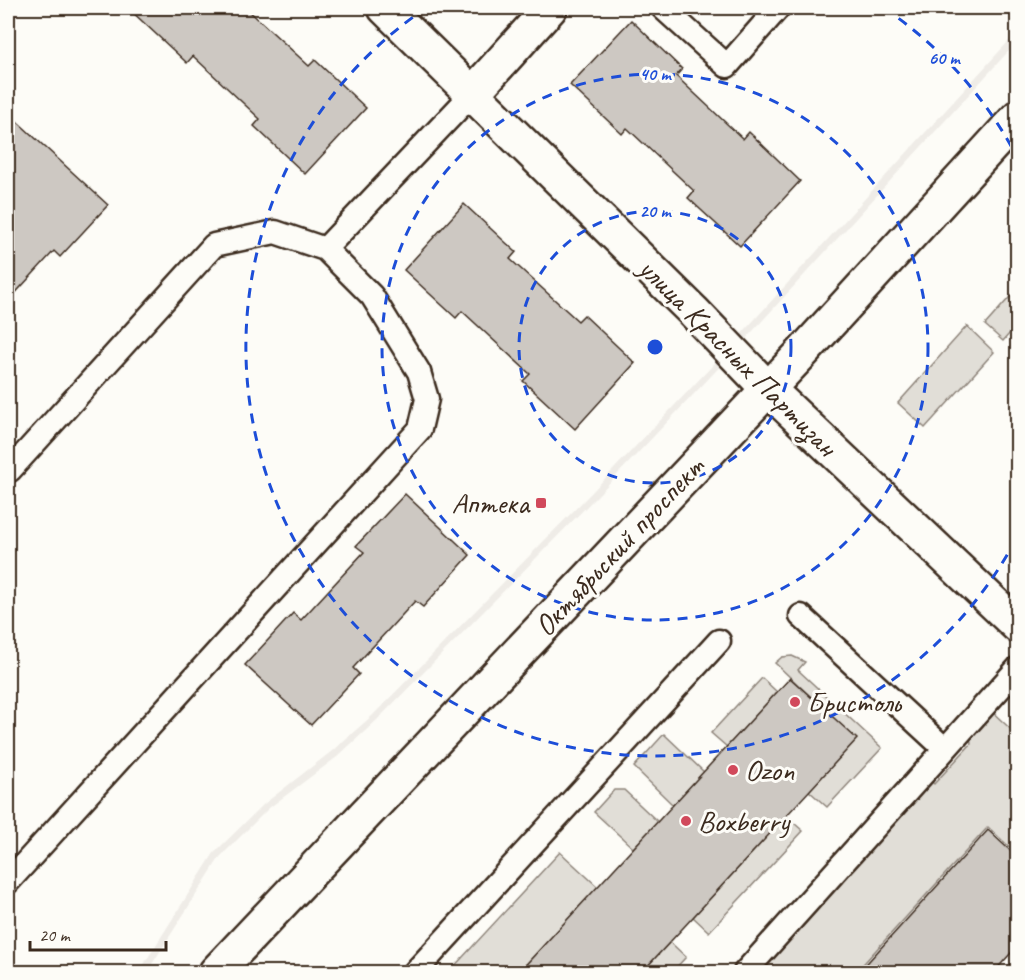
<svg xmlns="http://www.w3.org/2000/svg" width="1025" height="980" font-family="Caveat,sans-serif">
<rect width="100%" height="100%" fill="#fdfcf7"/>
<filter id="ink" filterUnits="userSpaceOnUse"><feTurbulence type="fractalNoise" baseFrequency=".0167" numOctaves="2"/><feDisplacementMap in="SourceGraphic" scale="12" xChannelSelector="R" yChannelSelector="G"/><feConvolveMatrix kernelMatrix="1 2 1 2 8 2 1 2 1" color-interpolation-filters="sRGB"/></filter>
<g filter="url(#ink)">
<!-- built -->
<path fill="#efece7" d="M 1017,32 L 1017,42 L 731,355 L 597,496 L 377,720 L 337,757 L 269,808 L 220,857 L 147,972 L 139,972 L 214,853 L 264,804 L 332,751 L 373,715 L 593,491 L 713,365 Z"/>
<!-- green -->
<path fill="#e1ded7" stroke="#8e847a" stroke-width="1.5" d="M 1017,289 L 1017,325 L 1003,341 L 985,325 Z
M 967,326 L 994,352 L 925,428 L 898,403 Z
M 792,656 L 805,662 L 798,670 L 882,748 L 827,807 L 809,791 L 856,739 L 775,663 L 782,657 Z
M 762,678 L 777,692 L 727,747 L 711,733 Z
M 988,708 L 1017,735 L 1017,854 L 988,827 L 856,972 L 751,972 L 926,776 L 934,784 L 971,744 L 970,735 Z
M 664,734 L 704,772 L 673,805 L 634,767 Z
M 614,790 L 624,790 L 658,822 L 633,848 L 594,812 Z
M 786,816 L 803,831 L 709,932 L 693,917 Z
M 560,852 L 598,887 L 519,972 L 449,972 Z
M 670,942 L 686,957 L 672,972 L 642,972 Z"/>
<!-- building -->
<path fill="#cdc8c2" stroke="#3b2a1e" stroke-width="1.5" d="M 128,8 L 246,8 L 309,66 L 315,60 L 366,108 L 305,174 L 254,126 L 260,119 L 193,56 L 187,63 Z
M 631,20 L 682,69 L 676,76 L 743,139 L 749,132 L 800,181 L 740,246 L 688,198 L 694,191 L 627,128 L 622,134 L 570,85 Z
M 8,113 L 108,205 L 60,257 L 54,251 L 8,301 Z
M 464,204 L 516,252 L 510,259 L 578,321 L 584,315 L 635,363 L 575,429 L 523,381 L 530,374 L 462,311 L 456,318 L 404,270 Z
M 405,494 L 470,555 L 423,607 L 415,601 L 353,668 L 359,674 L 311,725 L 245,665 L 293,613 L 301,620 L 364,552 L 356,546 Z
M 790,678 L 857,739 L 682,929 L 642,972 L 519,972 Z
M 988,830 L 1017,857 L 1017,946 L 1011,953 L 994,972 L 859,972 Z"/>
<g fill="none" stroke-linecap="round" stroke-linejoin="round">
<!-- lane casing -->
<g stroke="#3b2a1e" stroke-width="27">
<path id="lane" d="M 663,8 L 727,66 L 778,8
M 8,468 L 10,470 L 214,245 L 275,232 L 325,249 L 473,93
M 801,616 L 945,749
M 8,882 L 420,429 L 427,399 L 419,372 L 372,296 L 325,249
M 415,972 L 719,641
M 745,972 L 1018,668"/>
</g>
<!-- street casing -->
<g stroke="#3b2a1e" stroke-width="38">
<path id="street" d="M 385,8 L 693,311 L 768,389
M 473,93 L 550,8"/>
</g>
<!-- secondary casing -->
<g stroke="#3b2a1e" stroke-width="38">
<path id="secondary" d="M 768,389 L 1018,626"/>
</g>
<!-- primary casing -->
<g stroke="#3b2a1e" stroke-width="38">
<path id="primary" d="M 216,972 L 804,351 L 1018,117"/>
</g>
<!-- lane -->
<use href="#lane" stroke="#fdfcf7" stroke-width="22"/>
<!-- street -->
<use href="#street" stroke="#fdfcf7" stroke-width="33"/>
<!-- secondary -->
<use href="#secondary" stroke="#fdfcf7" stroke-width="33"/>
<!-- primary -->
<use href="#primary" stroke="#fdfcf7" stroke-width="33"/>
</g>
</g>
<!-- distance rings -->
<g fill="none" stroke="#1d4ed8" stroke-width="3" stroke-dasharray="10 8">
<circle cx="655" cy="347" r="136"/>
<circle cx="655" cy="347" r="273"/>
<path d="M1016 539A409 409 0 1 1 426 8M884 8A409 409 0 0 1 1016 155"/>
</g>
<!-- markers -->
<g fill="#d1495b" stroke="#fdfcf7" stroke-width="2">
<rect x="535" y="497" width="12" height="12" rx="3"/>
<circle cx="795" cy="702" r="6"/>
<circle cx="733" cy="770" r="6"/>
<circle cx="686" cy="821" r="6"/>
</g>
<g text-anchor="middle" stroke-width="6" stroke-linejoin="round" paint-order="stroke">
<!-- street labels -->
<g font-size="30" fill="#3b2a1e" stroke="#fdfcf7">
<text transform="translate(738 357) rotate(45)" y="10">улица Красных Партизан</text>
<text transform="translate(619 546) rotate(-47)" y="10">Октябрьский проспект</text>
</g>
<!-- poi labels -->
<g font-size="30" fill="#3b2a1e" stroke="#fdfcf7" text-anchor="start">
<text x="529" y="513" text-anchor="end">Аптека</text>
<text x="807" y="712">Бристоль</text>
<text x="745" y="780">Ozon</text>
<text x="698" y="831">Boxberry</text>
</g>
</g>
<circle cx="655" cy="347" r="9" fill="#1d4ed8" stroke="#fdfcf7" stroke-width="3"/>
<g font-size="18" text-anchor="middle" font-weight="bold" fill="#1d4ed8" stroke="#fdfcf7" stroke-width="6" stroke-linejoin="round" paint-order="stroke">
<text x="944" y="64">60 m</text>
<text x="655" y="80">40 m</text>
<text x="655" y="217">20 m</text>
</g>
<!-- margin -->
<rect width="1025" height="980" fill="none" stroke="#fdfcf7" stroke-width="30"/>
<rect x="15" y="15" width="995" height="950" fill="none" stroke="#3b2a1e" stroke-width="2" filter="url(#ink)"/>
<!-- scale -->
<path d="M30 941v9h136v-9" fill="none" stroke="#3b2a1e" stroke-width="3"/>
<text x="39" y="941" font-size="18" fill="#3b2a1e" stroke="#fdfcf7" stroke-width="4.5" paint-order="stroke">20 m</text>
</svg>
